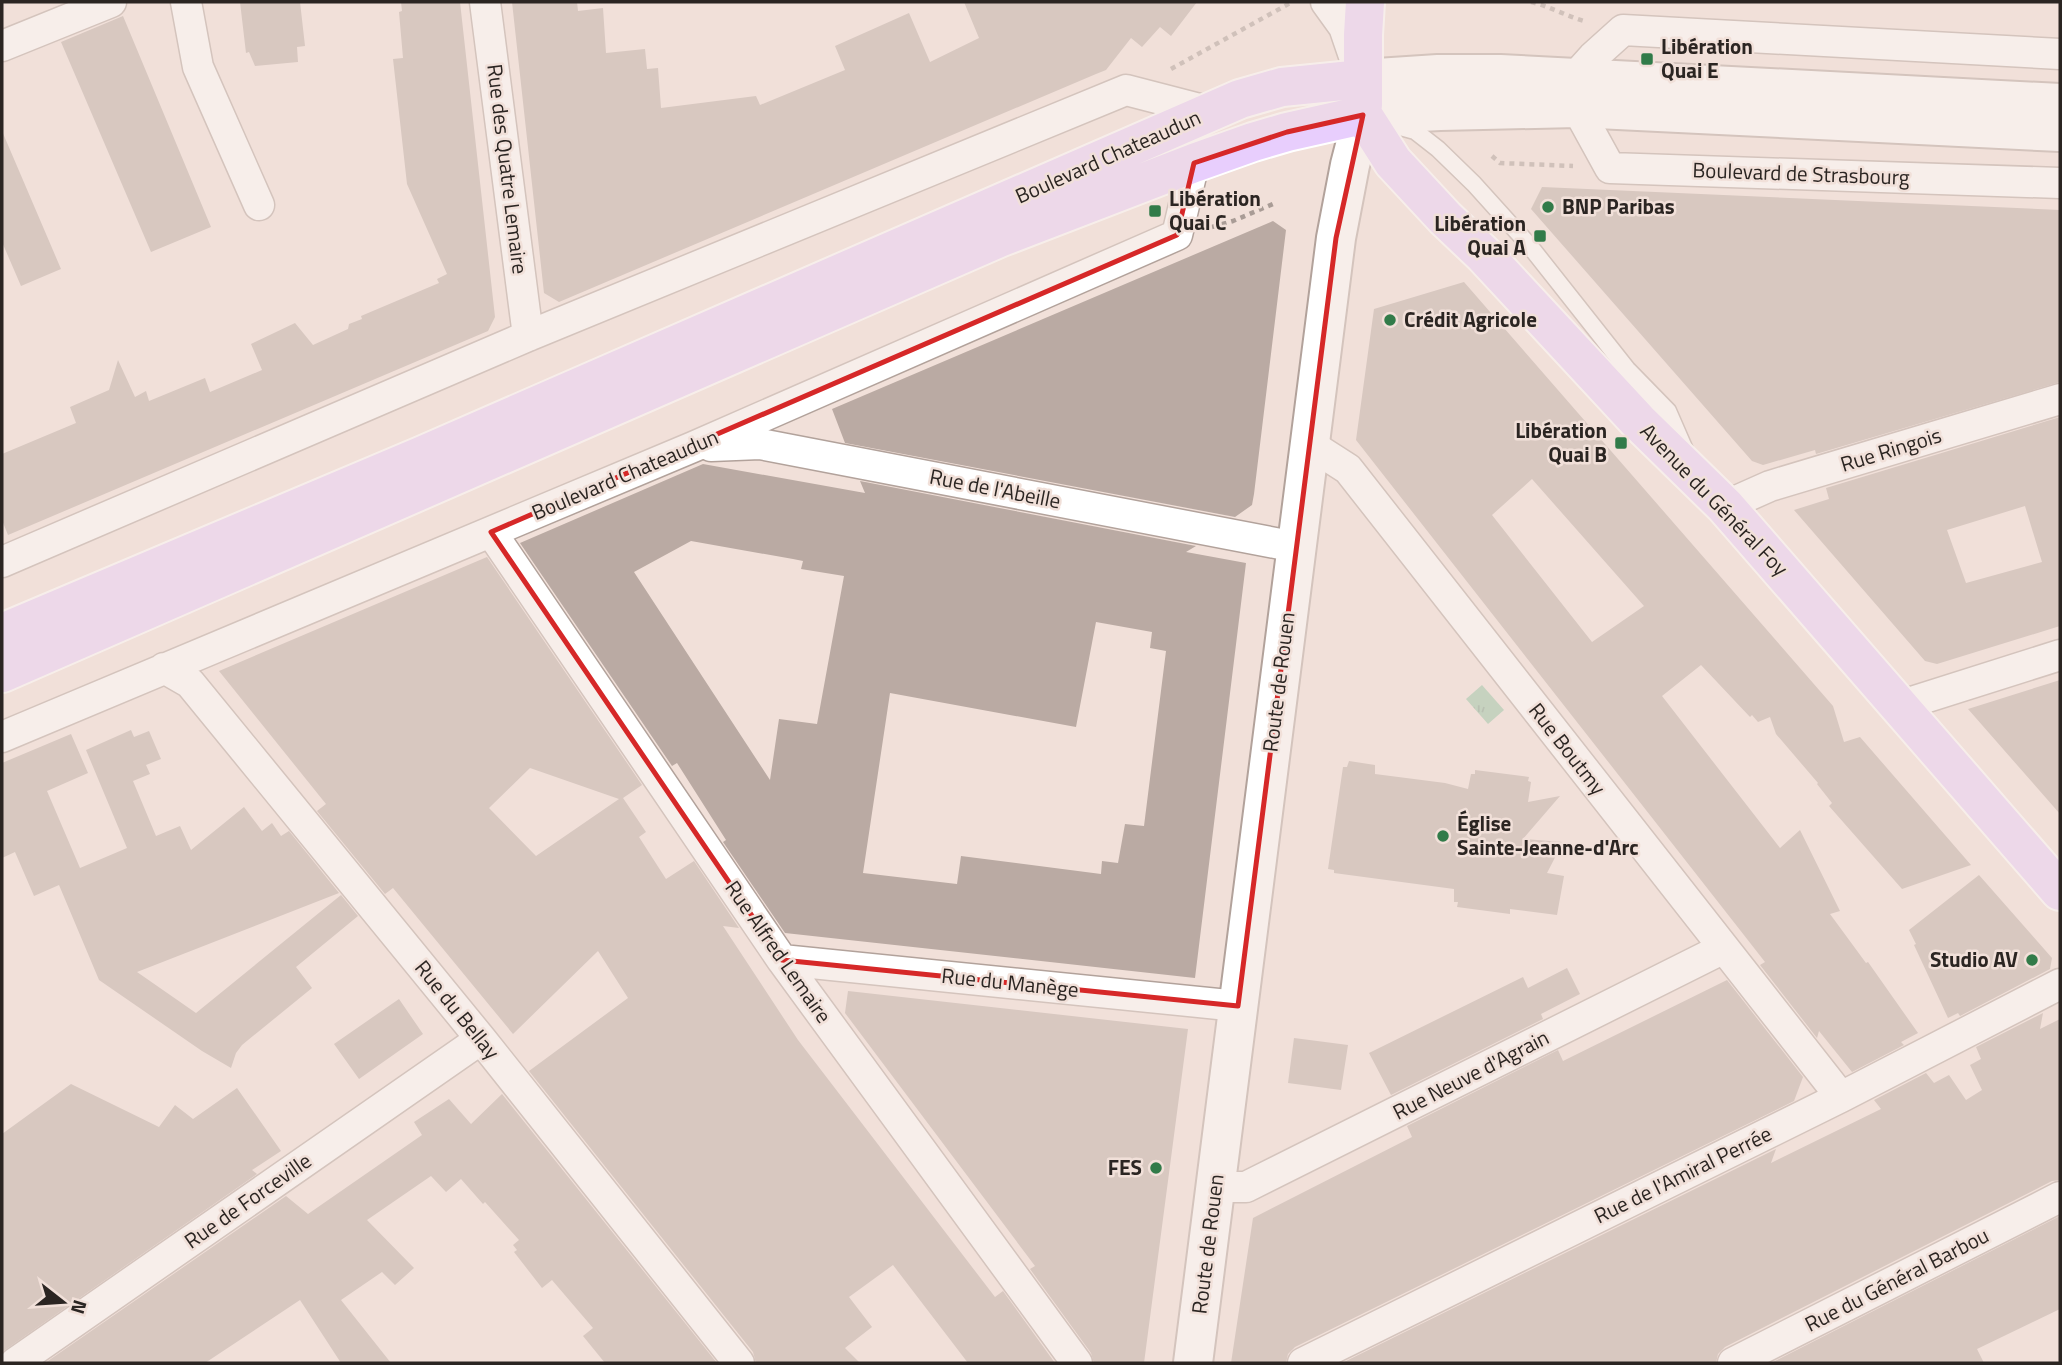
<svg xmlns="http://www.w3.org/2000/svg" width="2062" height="1365" font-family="'Titillium Web',sans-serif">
<defs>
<pattern id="park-tufts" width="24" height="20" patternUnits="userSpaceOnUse" patternTransform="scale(1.75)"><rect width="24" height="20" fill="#92c0a1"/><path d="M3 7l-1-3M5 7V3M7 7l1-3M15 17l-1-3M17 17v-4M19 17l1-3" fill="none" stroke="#779c83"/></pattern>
</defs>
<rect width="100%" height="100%" fill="#f1e0d9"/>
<!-- park -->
<path fill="url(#park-tufts)" d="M 1482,685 L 1504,710 L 1488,724 L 1466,699 Z"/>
<!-- building -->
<path fill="#baaaa3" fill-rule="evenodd" d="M 240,2 L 300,2 L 305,46 L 297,47 L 298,62 L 255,66 L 249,52 L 246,53 Z
M 401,2 L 460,2 L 495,317 L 488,331 L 8,535 L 2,520 L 2,454 L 76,423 L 70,407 L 109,390 L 118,360 L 135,397 L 146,391 L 149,401 L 205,378 L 210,392 L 262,370 L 251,344 L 295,323 L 313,345 L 348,329 L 349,324 L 362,319 L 361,316 L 439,283 L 437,279 L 447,274 L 407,184 L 393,59 L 403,58 L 399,12 L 402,11 Z
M 512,2 L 577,2 L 578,11 L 603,8 L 606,53 L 645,49 L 647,69 L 658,68 L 661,108 L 756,96 L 760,105 L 845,70 L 835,46 L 909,13 L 930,62 L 979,38 L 964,2 L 1197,2 L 1171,36 L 1160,27 L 1142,47 L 1131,38 L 1106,70 L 1096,74 L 559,302 L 544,293 Z
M 123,16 L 211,227 L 151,252 L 61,42 Z
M 2,131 L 61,269 L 21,286 L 2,242 Z
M 1542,187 L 2060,210 L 2060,382 L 1816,454 L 1815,450 L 1763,465 L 1752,461 L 1531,209 Z
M 1273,221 L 1286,230 L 1254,494 L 1252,505 L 1235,517 L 845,443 L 832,409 Z
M 1464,282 L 1833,706 L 1844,742 L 1860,737 L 1971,865 L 1902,889 L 1829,806 L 1832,803 L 1817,784 L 1818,783 L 1776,734 L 1770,717 L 1758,722 L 1752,715 L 1750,717 L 1701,665 L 1662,696 L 1780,848 L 1800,830 L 1840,911 L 1830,914 L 1866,963 L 1868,962 L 1918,1033 L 1901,1042 L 1904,1045 L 1852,1072 L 1819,1031 L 1817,1038 L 1760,965 L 1765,962 L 1740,930 L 1356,440 L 1374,309 ZM 1532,479 L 1644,606 L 1592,642 L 1492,515 Z
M 2060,417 L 2060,626 L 1937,664 L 1925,661 L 1794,510 L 1829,499 L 1826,488 ZM 2025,506 L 2042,562 L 1966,583 L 1947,530 Z
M 703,464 L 865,493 L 860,481 L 1196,546 L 1186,552 L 1246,563 L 1195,978 L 785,933 L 723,842 L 726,840 L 677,763 L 672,766 L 520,543 ZM 691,541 L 793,559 L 803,561 L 801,569 L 844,576 L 817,724 L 779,719 L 770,780 L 634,572 ZM 1096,622 L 1152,632 L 1150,648 L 1166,651 L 1144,826 L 1125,824 L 1118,863 L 1102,861 L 1101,874 L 961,856 L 957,884 L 863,873 L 890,693 L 1076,727 Z
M 487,557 L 642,785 L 623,798 L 646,832 L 639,837 L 666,879 L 694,861 L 739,928 L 723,926 L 798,1040 L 995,1297 L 1003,1291 L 1055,1363 L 968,1363 L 893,1265 L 849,1297 L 872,1327 L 845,1348 L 860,1363 L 756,1363 L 753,1352 L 529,1071 L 628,998 L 598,951 L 513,1034 L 393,888 L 385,894 L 317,811 L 326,804 L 219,671 ZM 530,768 L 619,799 L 536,856 L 489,808 Z
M 2060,680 L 2060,814 L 1968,709 Z
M 131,730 L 134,737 L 149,731 L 161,759 L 146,765 L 150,774 L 133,781 L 156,836 L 180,826 L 191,850 L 244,807 L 262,831 L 272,823 L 281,836 L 289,831 L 339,893 L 137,972 L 196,1013 L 341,895 L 358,916 L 296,967 L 312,988 L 242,1045 L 236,1053 L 231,1068 L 202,1051 L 99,980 L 59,885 L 34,896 L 15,852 L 2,858 L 2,763 L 71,734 L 88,773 L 47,791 L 80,868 L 127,848 L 86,750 Z
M 1349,761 L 1375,765 L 1375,774 L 1445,783 L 1468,789 L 1471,774 L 1475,774 L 1475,770 L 1529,777 L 1528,781 L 1531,782 L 1528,802 L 1560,796 L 1523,839 L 1563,842 L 1547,873 L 1564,876 L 1557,915 L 1510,909 L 1510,914 L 1457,907 L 1458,902 L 1454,902 L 1454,889 L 1334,873 L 1334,870 L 1328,869 L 1343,767 L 1347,767 Z
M 1979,875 L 2052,958 L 2050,969 L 1960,1016 L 1958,1013 L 1948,1018 L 1914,945 L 1916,944 L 1909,930 Z
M 1567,968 L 1580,994 L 1541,1014 L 1543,1019 L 1391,1095 L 1369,1053 L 1523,977 L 1528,988 Z
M 1727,980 L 1803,1077 L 1794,1101 L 1295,1347 L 1288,1354 L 1286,1363 L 1231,1363 L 1253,1218 L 1412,1137 L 1407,1126 L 1558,1050 L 1563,1061 Z
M 848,991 L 1188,1029 L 1144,1363 L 1094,1363 L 1091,1353 L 1030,1269 L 1035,1266 L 845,1013 Z
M 399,999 L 423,1034 L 359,1079 L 334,1044 Z
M 2043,1013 L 2040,1029 L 2060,1019 L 2060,1180 L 2052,1181 L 1725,1347 L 1718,1354 L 1716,1363 L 1342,1363 L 1776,1149 L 1771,1163 L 1881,1109 L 1874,1100 L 1926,1073 L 1934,1083 L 1949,1075 L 1966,1100 L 1982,1090 L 1970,1065 L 1981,1059 L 1976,1047 Z
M 1294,1038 L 1348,1045 L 1341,1090 L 1288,1083 Z
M 71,1084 L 159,1127 L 175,1105 L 193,1119 L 237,1088 L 281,1151 L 252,1170 L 257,1174 L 2,1352 L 2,1134 Z
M 502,1094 L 717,1363 L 605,1363 L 583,1336 L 593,1328 L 552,1280 L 542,1288 L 514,1252 L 517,1250 L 513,1245 L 519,1240 L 485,1202 L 483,1204 L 461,1179 L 446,1192 L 431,1176 L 367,1220 L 414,1268 L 395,1285 L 382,1272 L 341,1300 L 391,1363 L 341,1363 L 300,1300 L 205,1363 L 45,1363 L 286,1196 L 308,1214 L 422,1135 L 414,1122 L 449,1099 L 471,1124 Z
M 2060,1216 L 2060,1309 L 1977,1349 L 1984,1363 L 1771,1363 Z"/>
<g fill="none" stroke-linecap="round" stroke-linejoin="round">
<!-- lane casing -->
<g stroke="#b2a29b" stroke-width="19">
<path id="lane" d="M 1397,126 L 1415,131 L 1438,149 L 1474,184 L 1529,245 L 1627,369 L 1668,411 L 1685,450"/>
</g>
<!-- street casing -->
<g stroke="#b2a29b" stroke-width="33">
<path id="street" d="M 186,2 L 198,67 L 259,205
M 485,2 L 528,336
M 1326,2 L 1344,27 L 1357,65
M 2,46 L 111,2
M 1575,77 L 1593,57 L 1623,30 L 2060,54
M 1577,108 L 1610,168 L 2060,183
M 1309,444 L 1348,469 L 1841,1097
M 711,446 L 760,444 L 1296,547
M 1725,506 L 1770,486 L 2060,399
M 491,532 L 782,960 L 1077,1363
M 2,562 L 528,336 L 1126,90 L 1211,112
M 164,668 L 190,683 L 481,1039 L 739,1363
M 1899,706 L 2060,655
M 2,737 L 693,447 L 1177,235 L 1194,163
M 782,960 L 1238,1006
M 1215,1187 L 1246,1187 L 1724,948
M 15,1363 L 481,1039
M 1303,1363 L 1841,1097 L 2060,984
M 1733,1363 L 2060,1197"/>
</g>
<!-- secondary casing -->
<g stroke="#b2a29b" stroke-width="42">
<path id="secondary" d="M 1362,79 L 1438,74 L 1500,74 L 2060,103
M 1193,1363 L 1336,238 L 1350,165 L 1363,115 L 1440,111 L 1577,108 L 2060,132"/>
</g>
<!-- primary casing -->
<g stroke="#fff" stroke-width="42">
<path id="primary" d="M 1363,105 L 1363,35 L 1365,2
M 1363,115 L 1393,162 L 1445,218 L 1484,255 L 1638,421 L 1725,506 L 2060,891
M 2,633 L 421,456 L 1240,99 L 1282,87 L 1362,79
M 2,673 L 999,238 L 1194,163 L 1253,142 L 1287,132 L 1363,115"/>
</g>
<!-- path -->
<path stroke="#a99c96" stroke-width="4.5" stroke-dasharray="5 5" stroke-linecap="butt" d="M 1531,2 C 1549,6 1566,16 1584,21
M 1171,69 L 1292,2
M 1492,156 L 1500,163 L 1573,166
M 1212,227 L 1233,221 L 1273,204"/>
<!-- lane -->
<use href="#lane" stroke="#fff" stroke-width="16"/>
<!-- street -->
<use href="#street" stroke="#fff" stroke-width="30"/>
<!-- secondary -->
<use href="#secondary" stroke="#fff" stroke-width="38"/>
<!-- primary -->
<use href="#primary" stroke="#e8cefd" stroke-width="38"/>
</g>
<!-- marked area -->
<path d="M0 0H2062V1365H0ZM 1363,115 L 1336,238 L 1238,1006 L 782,960 L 491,532 L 1177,235 L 1194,163 L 1287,132 Z" fill="#f1e0d9" fill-opacity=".55" fill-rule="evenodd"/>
<path fill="none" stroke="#d62828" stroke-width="5" stroke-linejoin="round" d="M 1363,115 L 1336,238 L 1238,1006 L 782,960 L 491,532 L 1177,235 L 1194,163 L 1287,132 Z"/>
<!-- markers -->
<g fill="#317b49" stroke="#f1e0d9" stroke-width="2.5">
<rect x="1640" y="52" width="14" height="14" rx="3.5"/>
<circle cx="1548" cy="207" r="7"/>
<rect x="1148" y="204" width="14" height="14" rx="3.5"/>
<rect x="1533" y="229" width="14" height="14" rx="3.5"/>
<circle cx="1390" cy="320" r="7"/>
<rect x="1614" y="436" width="14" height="14" rx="3.5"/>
<circle cx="1443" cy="836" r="7"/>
<circle cx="2032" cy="960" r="7"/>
<circle cx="1156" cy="1168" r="7"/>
</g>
<g text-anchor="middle" stroke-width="5" stroke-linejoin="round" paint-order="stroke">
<!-- poi labels -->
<g font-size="21" font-weight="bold" fill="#2b2522" stroke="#f1e0d9" text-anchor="start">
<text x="1661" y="54">Libération<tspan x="1661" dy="24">Quai E</tspan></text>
<text x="1169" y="206">Libération<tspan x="1169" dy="24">Quai C</tspan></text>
<text x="1562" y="214">BNP Paribas</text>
<text x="1526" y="231" text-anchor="end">Libération<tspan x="1526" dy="24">Quai A</tspan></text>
<text x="1404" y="327">Crédit Agricole</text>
<text x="1607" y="438" text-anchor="end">Libération<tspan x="1607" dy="24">Quai B</tspan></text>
<text x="1457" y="831">Église<tspan x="1457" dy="24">Sainte-Jeanne-d'Arc</tspan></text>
<text x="2018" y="967" text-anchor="end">Studio AV</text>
<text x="1142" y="1175" text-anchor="end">FES</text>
</g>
<!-- street labels -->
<g font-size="21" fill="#2b2522" stroke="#f1e0d9">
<text transform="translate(1108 157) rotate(-24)" y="7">Boulevard Chateaudun</text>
<text transform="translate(507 169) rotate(83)" y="7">Rue des Quatre Lemaire</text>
<text transform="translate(1801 174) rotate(2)" y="7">Boulevard de Strasbourg</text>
<text transform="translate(1891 450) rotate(-17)" y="7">Rue Ringois</text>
<text transform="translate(625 475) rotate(-23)" y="7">Boulevard Chateaudun</text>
<text transform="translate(995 489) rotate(11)" y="7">Rue de l'Abeille</text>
<text transform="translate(1714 500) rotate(46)" y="7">Avenue du Général Foy</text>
<text transform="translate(1279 682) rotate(-83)" y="7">Route de Rouen</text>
<text transform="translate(1567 749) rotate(52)" y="7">Rue Boutmy</text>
<text transform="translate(778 952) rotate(55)" y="7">Rue Alfred Lemaire</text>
<text transform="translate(1010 983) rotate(6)" y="7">Rue du Manège</text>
<text transform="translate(457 1010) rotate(51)" y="7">Rue du Bellay</text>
<text transform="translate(1471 1075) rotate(-27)" y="7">Rue Neuve d'Agrain</text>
<text transform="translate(1683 1175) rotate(-26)" y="7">Rue de l'Amiral Perrée</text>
<text transform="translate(248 1201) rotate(-35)" y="7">Rue de Forceville</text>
<text transform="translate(1208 1244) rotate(-83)" y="7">Route de Rouen</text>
<text transform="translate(1897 1280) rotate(-27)" y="7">Rue du Général Barbou</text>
</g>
</g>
<!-- border -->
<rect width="2062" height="1365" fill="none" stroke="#2b2522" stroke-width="7"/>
<!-- north arrow -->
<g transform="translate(63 1302) rotate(107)" stroke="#f1e0d9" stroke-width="5" paint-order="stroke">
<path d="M0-5L12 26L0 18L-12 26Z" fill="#2b2522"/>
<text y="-10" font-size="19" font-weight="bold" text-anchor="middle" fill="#2b2522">N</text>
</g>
</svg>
